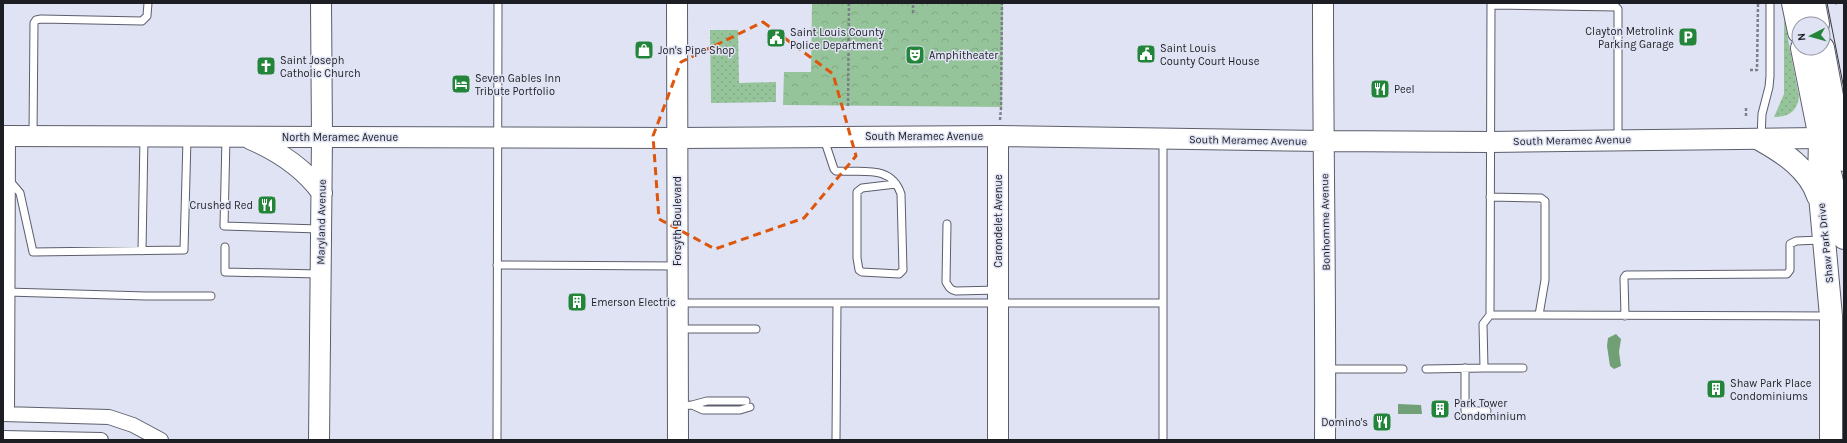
<svg xmlns="http://www.w3.org/2000/svg" width="1847" height="443" font-family="Karla,sans-serif">
<defs>
<pattern id="grass-dots" width="8" height="8" patternUnits="userSpaceOnUse"><rect width="8" height="8" fill="#96c49a"/><path d="M2 2h.1M6 6h.1" fill="none" stroke="#81a885" stroke-width="1.8" stroke-linecap="round"/></pattern>
<pattern id="park-crowns" width="20" height="18" patternUnits="userSpaceOnUse"><rect width="20" height="18" fill="#96c49a"/><path d="M2 6a3 3 0 1 1 6 0M12 15a3 3 0 1 1 6 0" fill="none" stroke="#81a885"/></pattern>
</defs>
<rect width="100%" height="100%" fill="#e0e3f3"/>
<!-- grass -->
<path fill="url(#grass-dots)" d="M 1784,18 L 1799,97 C 1797,112 1788,117 1774,117 L 1784,94 Z
M 710,30 L 738,30 L 739,83 L 776,82 L 776,102 L 711,103 Z"/>
<!-- park -->
<path fill="url(#park-crowns)" d="M 812,3 L 1003,3 L 1002,107 L 783,105 L 784,72 L 811,72 Z"/>
<!-- water -->
<path fill="#719f76" d="M 1616,334 L 1621,339 L 1619,352 L 1621,366 L 1614,369 L 1610,366 L 1607,346 L 1608,338 Z
M 1398,404 L 1421,405 L 1422,414 L 1398,414 Z"/>
<g fill="none" stroke-linecap="round" stroke-linejoin="round">
<!-- lane casing -->
<g stroke="#5c5e6c" stroke-width="9">
<path id="lane" d="M 1491,3 L 1490,315 L 1828,316
M 1491,5 L 1616,7 L 1618,9 L 1618,139
M 33,134 L 34,23 L 36,20 L 41,19 L 142,21 L 147,16 L 148,3
M 226,137 L 224,226 L 319,229
M 1761,138 L 1762,114 L 1769,87 L 1770,76 L 1770,3
M 824,139 L 834,169 L 836,171 C 862,173 891,164 901,194 L 903,270 L 899,274 L 862,272 L 859,270 L 857,258 L 857,192 L 862,188 L 896,184
M 9,180 L 20,193 L 33,252 L 184,250 L 187,139
M 1490,197 L 1541,198 L 1545,201 L 1545,280 L 1539,315
M 947,224 L 946,282 C 949,287 950,290 956,291 L 998,290
M 225,247 L 225,272 L 319,274
M 142,251 L 144,137
M 497,265 L 677,266
M 7,292 L 146,296 L 211,296
M 680,303 L 1163,303
M 1490,315 L 1483,324 L 1484,368 L 1523,368
M 1625,316 L 1624,278 L 1626,275 L 1787,274 L 1790,270 L 1790,244 L 1796,241 L 1821,240
M 680,329 L 756,329
M 1465,368 L 1465,411 L 1487,411
M 1326,369 L 1403,369
M 1426,369 L 1484,368
M 692,405 L 707,401 L 746,401
M 680,406 L 692,405 L 703,410 L 740,410 L 750,407
M 497,440 L 498,3
M 836,440 L 837,303
M 1163,440 L 1163,140"/>
</g>
<!-- street casing -->
<g stroke="#5c5e6c" stroke-width="16">
<path id="street" d="M 3,414 L 109,417 L 133,425 L 161,440
M 7,414 L 8,136
M 3,438 L 101,440"/>
</g>
<!-- secondary casing -->
<g stroke="#5c5e6c" stroke-width="22">
<path id="secondary" d="M 677,3 L 678,440
M 1323,3 C 1323,149 1326,294 1325,440
M 3,136 L 677,138 L 998,136 L 1323,141 L 1490,142 L 1820,138
M 998,136 L 998,440
M 250,139 C 278,151 304,168 322,193
M 319,440 L 322,137 L 321,3"/>
</g>
<!-- primary casing -->
<g stroke="#5c5e6c" stroke-width="24">
<path id="primary" d="M 1793,3 L 1799,32
M 1802,48 L 1820,138 L 1819,185 L 1831,316 L 1831,440
M 1761,140 C 1784,153 1809,169 1818,196"/>
</g>
<!-- highway casing -->
<g stroke="#5c5e6c" stroke-width="24">
<path id="highway" d="M 1814,3 L 1818,24
M 1823,48 L 1844,160
M 1820,138 L 1831,177 L 1844,238"/>
</g>
<!-- path -->
<path stroke="#7d7f8a" stroke-width="2.5" stroke-dasharray="3 2" stroke-linecap="butt" d="M 1836,3 L 1837,4
M 913,13 L 913,3
M 848,106 L 849,3
M 1746,116 L 1746,107
M 1000,120 L 1001,108 L 1002,3"/>
<!-- lane -->
<use href="#lane" stroke="#fff" stroke-width="7"/>
<!-- street -->
<use href="#street" stroke="#fff" stroke-width="14"/>
<!-- secondary -->
<use href="#secondary" stroke="#fff" stroke-width="20"/>
<!-- primary -->
<use href="#primary" stroke="#fff" stroke-width="22"/>
<!-- highway -->
<use href="#highway" stroke="#fff" stroke-width="22"/>
<!-- tram -->
<path stroke="#34363d" stroke-width="1" d="M 1827,3 L 1844,89"/>
<!-- path-bridge -->
<path stroke="#7d7f8a" stroke-width="2.5" stroke-dasharray="3 2" stroke-linecap="butt" d="M 1750,70 L 1757,70 L 1758,3"/>
</g>
<!-- marked area -->
<path fill="none" stroke="#de560d" stroke-width="3" stroke-dasharray="8 5" stroke-linejoin="round" d="M 763,22 L 833,74 L 856,156 L 804,218 L 715,249 L 659,219 L 653,136 L 681,62 Z"/>
<!-- icons -->
<defs>
<g id="parking-square" transform="scale(1)"><rect x="-9" y="-9" width="18" height="18" rx="4" fill="#238539" stroke="#e0e3f3"/><path d="M-3.5-5.5H1a3.5 3.5 0 0 1 0 7H-1V5.5H-3.5ZM-1-3.4V-.6H.8a1.4 1.4 0 0 0 0-2.8Z" fill="#fff"/></g>
<g id="civic-square" transform="scale(1)"><rect x="-9" y="-9" width="18" height="18" rx="4" fill="#238539" stroke="#e0e3f3"/><path d="M-.6-6.5H3V-4.5H.6V-3L4-1V1h2V6H-6V1h2V-1L-.6-3ZM-1.2 2.5V6h2.4V2.5Z" fill="#fff"/></g>
<g id="shop-square" transform="scale(1)"><rect x="-9" y="-9" width="18" height="18" rx="4" fill="#238539" stroke="#e0e3f3"/><path d="M-5-2.5h2.3a2.7 3.5 0 0 1 5.4 0H5L5.5 6h-11ZM-1.5-2.5h3a1.5 2.3 0 0 0-3 0Z" fill="#fff"/></g>
<g id="theatre-square" transform="scale(1)"><rect x="-9" y="-9" width="18" height="18" rx="4" fill="#238539" stroke="#e0e3f3"/><path d="M-5-5.5Q0-4 5-5.5V0Q5 5 0 6Q-5 5-5 0ZM-3.3-2.5H-1v1.5H-3.3ZM1-2.5H3.3v1.5H1ZM-2.8 1Q0 5.5 2.8 1Z" fill="#fff"/></g>
<g id="church-square" transform="scale(1)"><rect x="-9" y="-9" width="18" height="18" rx="4" fill="#238539" stroke="#e0e3f3"/><path d="M-1.2-6h2.4v3.5h3.3v2.4h-3.3V6h-2.4V-.1h-3.3v-2.4h3.3Z" fill="#fff"/></g>
<g id="hotel-square" transform="scale(1)"><rect x="-9" y="-9" width="18" height="18" rx="4" fill="#238539" stroke="#e0e3f3"/><path d="M-6-4.5h1.5V1H6V5H4.5V3h-9V5H-6ZM-4 0a1.8 1.8 0 1 1 3.6 0ZM.5 0V-2.5h3Q6-2.5 6 0Z" fill="#fff"/></g>
<g id="restaurant-square" transform="scale(1)"><rect x="-9" y="-9" width="18" height="18" rx="4" fill="#238539" stroke="#e0e3f3"/><path d="M-5-6h1v4h1v-4h1v4h1v-4h1v5L-1.5 .5V6h-2V.5L-5-1ZM5-6V6H3V1.5H1.5Q1.5-4 5-6Z" fill="#fff"/></g>
<g id="building-square" transform="scale(1)"><rect x="-9" y="-9" width="18" height="18" rx="4" fill="#238539" stroke="#e0e3f3"/><path d="M-4-6H4V6H1V3H-1V6H-4ZM-2.5-4.3h1.7v1.8h-1.7ZM.8-4.3h1.7v1.8H.8ZM-2.5-1h1.7V.8h-1.7ZM.8-1h1.7V.8H.8Z" fill="#fff"/></g>
</defs>
<g fill-rule="evenodd">
<use href="#parking-square" x="1688" y="37"/>
<use href="#civic-square" x="776" y="38"/>
<use href="#shop-square" x="644" y="50"/>
<use href="#civic-square" x="1146" y="54"/>
<use href="#theatre-square" x="915" y="55"/>
<use href="#church-square" x="266" y="66"/>
<use href="#hotel-square" x="461" y="84"/>
<use href="#restaurant-square" x="1380" y="89"/>
<use href="#restaurant-square" x="267" y="205"/>
<use href="#building-square" x="577" y="302"/>
<use href="#building-square" x="1716" y="389"/>
<use href="#building-square" x="1440" y="409"/>
<use href="#restaurant-square" x="1382" y="422"/>
</g>
<g text-anchor="middle" stroke-width="3" stroke-linejoin="round" paint-order="stroke">
<!-- poi labels -->
<g font-size="11" fill="#1d1e24" stroke="#e0e3f3" text-anchor="start">
<text x="1674" y="35" text-anchor="end">Clayton Metrolink<tspan x="1674" dy="13">Parking Garage</tspan></text>
<text x="790" y="36">Saint Louis County<tspan x="790" dy="13">Police Department</tspan></text>
<text x="1160" y="52">Saint Louis<tspan x="1160" dy="13">County Court House</tspan></text>
<text x="658" y="54">Jon's Pipe Shop</text>
<text x="929" y="59">Amphitheater</text>
<text x="280" y="64">Saint Joseph<tspan x="280" dy="13">Catholic Church</tspan></text>
<text x="475" y="82">Seven Gables Inn<tspan x="475" dy="13">Tribute Portfolio</tspan></text>
<text x="1394" y="93">Peel</text>
<text x="253" y="209" text-anchor="end">Crushed Red</text>
<text x="591" y="306">Emerson Electric</text>
<text x="1730" y="387">Shaw Park Place<tspan x="1730" dy="13">Condominiums</tspan></text>
<text x="1454" y="407">Park Tower<tspan x="1454" dy="13">Condominium</tspan></text>
<text x="1368" y="426" text-anchor="end">Domino's</text>
</g>
<!-- street labels -->
<g font-size="11" fill="#1d1e24" stroke="#e0e3f3">
<text x="924" y="140">South Meramec Avenue</text>
<text x="340" y="141">North Meramec Avenue</text>
<text transform="translate(1248 140) rotate(1)" y="4">South Meramec Avenue</text>
<text transform="translate(1572 140) rotate(-1)" y="4">South Meramec Avenue</text>
<text transform="translate(677 221) rotate(-90)" y="4">Forsyth Boulevard</text>
<text transform="translate(998 221) rotate(-90)" y="4">Carondelet Avenue</text>
<text transform="translate(321 222) rotate(-89)" y="4">Maryland Avenue</text>
<text transform="translate(1325 222) rotate(-91)" y="4">Bonhomme Avenue</text>
<text transform="translate(1825 243) rotate(-96)" y="4">Shaw Park Drive</text>
</g>
</g>
<!-- border -->
<rect width="1847" height="443" fill="none" stroke="#1d1e24" stroke-width="8"/>
<!-- north arrow -->
<g transform="translate(1811 36) rotate(264)"><circle r="19" fill="#e0e3f3" stroke="#9294a0"/>
<path d="M0-3L7 15L0 10L-7 15Z" fill="#238539"/>
<text y="-6" font-size="11" font-weight="bold" text-anchor="middle" fill="#1d1e24">N</text>
</g>
</svg>
